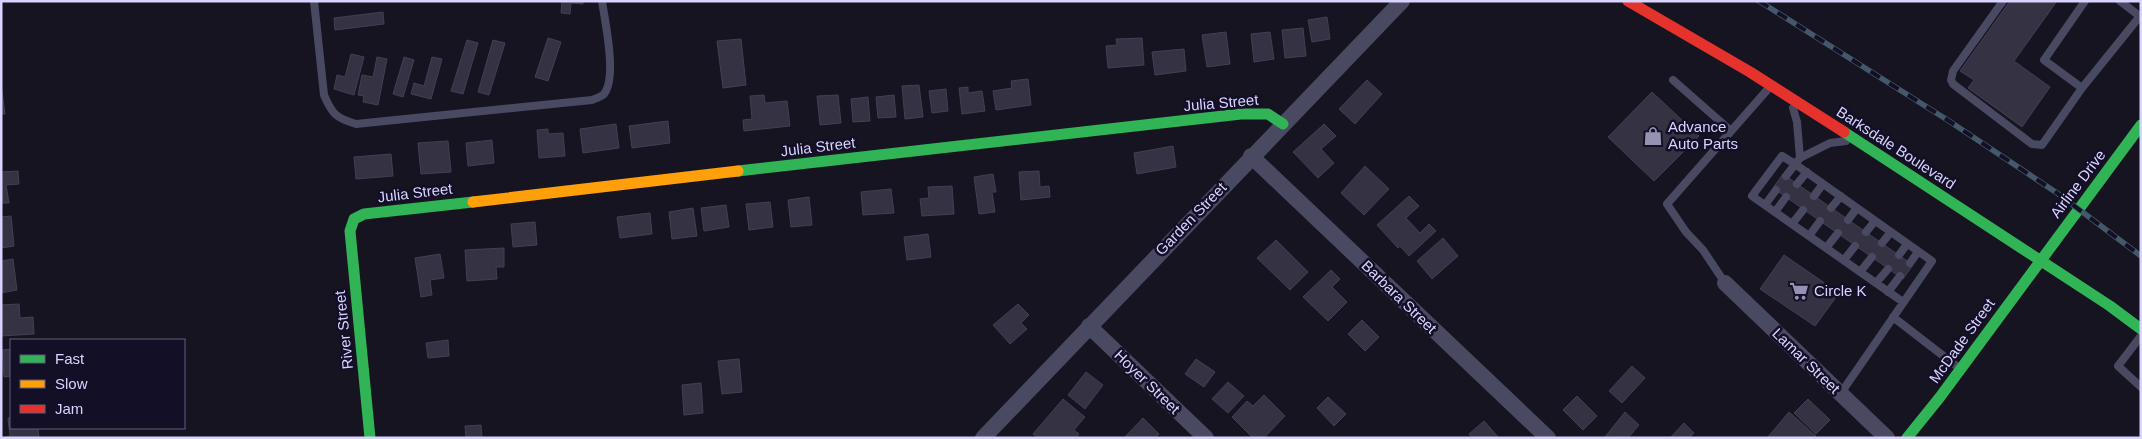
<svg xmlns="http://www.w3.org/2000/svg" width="2142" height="439" font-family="Arial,sans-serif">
<rect width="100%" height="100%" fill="#161421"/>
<!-- building -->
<path fill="#343243" stroke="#433f54" d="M 555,1 L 583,1 L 583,4 L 571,3 L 570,14 L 561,13 L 562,2 Z
M 2010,1 L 2057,1 L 2014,61 L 2050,87 L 2022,127 L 1968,88 L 1974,80 L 1960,71 Z
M 383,12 L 384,24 L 335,30 L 334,18 Z
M 1327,17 L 1330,39 L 1312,42 L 1308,20 Z
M 1303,28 L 1306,56 L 1285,58 L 1282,30 Z
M 1226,32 L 1230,64 L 1207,67 L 1202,35 Z
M 1270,32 L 1274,59 L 1254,62 L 1251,34 Z
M 548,38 L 561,42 L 548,81 L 535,77 Z
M 1142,38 L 1144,65 L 1108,68 L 1106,46 L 1117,45 L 1116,39 Z
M 741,39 L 746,85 L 723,88 L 717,41 Z
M 467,40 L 478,43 L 463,94 L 451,91 Z
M 493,40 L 505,43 L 489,95 L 478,92 Z
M 1184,49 L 1186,71 L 1155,75 L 1152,52 Z
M 351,54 L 364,57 L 354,95 L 334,89 L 337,75 L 345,77 Z
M 377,57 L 387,59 L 378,105 L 363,102 L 364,96 L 358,95 L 362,75 L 373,77 Z
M 404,57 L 414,60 L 403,97 L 393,94 Z
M 432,57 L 442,59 L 431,99 L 411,94 L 414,83 L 424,86 Z
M 1028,79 L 1031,105 L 996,110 L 993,91 L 1012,88 L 1011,81 Z
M 1367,80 L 1382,94 L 1355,124 L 1339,109 Z
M 1,84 L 5,114 L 1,114 Z
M 919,85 L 923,117 L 905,119 L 902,86 Z
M 968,87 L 968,93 L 982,91 L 985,111 L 962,114 L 959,88 Z
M 946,89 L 948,111 L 932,113 L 929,91 Z
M 1652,92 L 1699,136 L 1654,181 L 1608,137 Z
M 764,95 L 765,103 L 787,101 L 790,126 L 744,131 L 743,120 L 752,119 L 750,96 Z
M 838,95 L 841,123 L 820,125 L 817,96 Z
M 894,95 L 896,117 L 878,118 L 876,97 Z
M 868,97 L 870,121 L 853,122 L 851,99 Z
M 668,121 L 670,143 L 632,148 L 629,126 Z
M 616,124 L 619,148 L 583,153 L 580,129 Z
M 1324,124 L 1336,136 L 1321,149 L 1334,163 L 1318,178 L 1293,152 Z
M 548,129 L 548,134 L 563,133 L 565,156 L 539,158 L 537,130 Z
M 492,140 L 494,163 L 468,166 L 466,143 Z
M 448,141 L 451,172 L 421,174 L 418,143 Z
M 1173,146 L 1176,167 L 1137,174 L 1134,153 Z
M 391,154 L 393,176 L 356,179 L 354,157 Z
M 1365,166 L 1389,189 L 1364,215 L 1341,193 Z
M 18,171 L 19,184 L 6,185 L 9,203 L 1,203 L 1,172 Z
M 1039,171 L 1040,187 L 1049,186 L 1050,197 L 1021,200 L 1019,172 Z
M 993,174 L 996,192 L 992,192 L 995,212 L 979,214 L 974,177 Z
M 1783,174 L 1913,265 L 1903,279 L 1773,188 Z
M 952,186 L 954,214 L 922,216 L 920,199 L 929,198 L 928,187 Z
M 891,189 L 894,213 L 863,215 L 861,192 Z
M 1409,196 L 1419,206 L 1406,218 L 1420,233 L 1429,224 L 1436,231 L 1409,256 L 1400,246 L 1398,248 L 1377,225 Z
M 809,197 L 812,225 L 791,227 L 788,200 Z
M 770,202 L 773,227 L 749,230 L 746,204 Z
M 726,205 L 729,227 L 704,231 L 701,208 Z
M 693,208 L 697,236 L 672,239 L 669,212 Z
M 650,213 L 652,234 L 620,238 L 617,217 Z
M 11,216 L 14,246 L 1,248 L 1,217 Z
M 535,222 L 537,245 L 513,247 L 511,224 Z
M 928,234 L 931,257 L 907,260 L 904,237 Z
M 1443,238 L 1458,256 L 1432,279 L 1417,261 Z
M 1276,240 L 1308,272 L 1290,290 L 1257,258 Z
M 504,248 L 504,267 L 496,267 L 497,279 L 467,281 L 465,250 Z
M 440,254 L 444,278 L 430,280 L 432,295 L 421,297 L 415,258 Z
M 1784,255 L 1839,293 L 1815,326 L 1760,289 Z
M 13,259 L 17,290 L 1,293 L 1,261 Z
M 1331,270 L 1340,279 L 1332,287 L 1347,302 L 1328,321 L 1303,297 Z
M 19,304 L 20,318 L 33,317 L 34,334 L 1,336 L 1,305 Z
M 1018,304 L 1029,315 L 1021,323 L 1027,329 L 1010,344 L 993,325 Z
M 1362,320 L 1379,337 L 1365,351 L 1348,334 Z
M 448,340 L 449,356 L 428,358 L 426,343 Z
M 11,349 L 11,376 L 4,377 L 2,350 Z
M 739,359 L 742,392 L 722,394 L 718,361 Z
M 1196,359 L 1215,372 L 1204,387 L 1185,374 Z
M 1632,366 L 1645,378 L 1622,403 L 1609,391 Z
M 1086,372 L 1103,385 L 1085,409 L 1068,395 Z
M 1228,382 L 1244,396 L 1228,413 L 1212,399 Z
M 701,383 L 703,413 L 684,415 L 682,385 Z
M 1264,395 L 1285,416 L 1264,438 L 1253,438 L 1232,417 L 1247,401 L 1253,406 Z
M 1577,396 L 1597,416 L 1583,430 L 1563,410 Z
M 1328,397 L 1346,414 L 1334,426 L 1317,408 Z
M 1063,399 L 1085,417 L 1074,430 L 1079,434 L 1076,438 L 1038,438 L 1033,434 Z
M 1808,399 L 1830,420 L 1816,434 L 1794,413 Z
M 1625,412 L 1639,425 L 1628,438 L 1604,438 Z
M 1789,412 L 1816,436 L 1815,438 L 1767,438 Z
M 11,417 L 11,428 L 38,428 L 39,438 L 2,438 L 10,436 L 8,418 Z
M 1143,418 L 1159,434 L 1155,438 L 1124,438 Z
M 1484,421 L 1499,438 L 1472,438 L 1469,434 Z
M 1684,423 L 1694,433 L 1689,438 L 1670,438 Z
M 481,425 L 482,438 L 466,438 L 465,426 Z"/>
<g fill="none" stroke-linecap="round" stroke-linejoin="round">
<!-- lane -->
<path stroke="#4a4962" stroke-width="8" d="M 314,1 L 324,95 C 332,114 336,118 356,124 L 592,100 C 595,99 600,97 603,95 C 618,80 605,22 602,1
M 2003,1 L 1953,71 L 1951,80 L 1953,84 L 2032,144 L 2042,145 L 2082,88
M 2085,1 L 2044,60 L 2082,88 L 2140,16
M 2120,1 L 2141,17
M 1673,80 L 1731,131
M 1793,108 L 1797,122 L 1800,158
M 1786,176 L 1800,158 L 1830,143 L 1846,141
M 1797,184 L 1807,172
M 1814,196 L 1823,184
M 1765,205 L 1776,190
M 1831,208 L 1841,196
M 1775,212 L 1786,197
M 1848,220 L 1857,208
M 1792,224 L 1803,210
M 1866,232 L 1875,221
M 1809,236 L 1820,221
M 1882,243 L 1891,232
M 1826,248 L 1838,233
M 1899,255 L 1907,244
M 1844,260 L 1855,246
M 1910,263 L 1918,252
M 1860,272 L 1872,257
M 1725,283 L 1703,250 L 1686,232 L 1667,204 L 1768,89
M 1876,283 L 1888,269
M 1888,292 L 1900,276
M 1893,317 L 1959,368
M 2141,336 L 2118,366 L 2141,387
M 1841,393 L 1932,261 L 1795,164 L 1782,156 L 1752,196 L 1903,302"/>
<!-- street -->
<path stroke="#4a4962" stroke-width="16" d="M 1251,156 L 1548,438
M 1725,283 L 1887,438
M 1089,326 L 1206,438
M 983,438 L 1402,1"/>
<!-- fast -->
<path stroke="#30b455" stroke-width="11" d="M 1844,132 L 2110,306 L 2141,329
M 738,171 L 1241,114 L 1268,114 L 1283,124
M 370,438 L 350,231 L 354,219 L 364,214 L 473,202
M 1907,438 L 1940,397 L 2141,125"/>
<!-- slow -->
<path stroke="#ff9f0a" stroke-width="11" d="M 473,202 L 738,171"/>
<!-- jam -->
<path stroke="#e5322d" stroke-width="11" d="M 1628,1 L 1750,72 L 1844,132"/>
<!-- rail casing -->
<g stroke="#43596b" stroke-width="5.5">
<path id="rail" d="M 1759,1 L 1949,121 L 2057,193 L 2141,256"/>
</g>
<!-- rail -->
<use href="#rail" stroke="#130f26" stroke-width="4" stroke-dasharray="11" stroke-linecap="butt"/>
</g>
<!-- icons -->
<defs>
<g id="shop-bare" transform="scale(1.5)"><path d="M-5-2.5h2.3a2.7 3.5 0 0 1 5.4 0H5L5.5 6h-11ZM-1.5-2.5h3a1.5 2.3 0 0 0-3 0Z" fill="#9591b1" stroke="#130f26" stroke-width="2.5" paint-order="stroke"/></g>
<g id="supermarket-bare" transform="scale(1.5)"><path d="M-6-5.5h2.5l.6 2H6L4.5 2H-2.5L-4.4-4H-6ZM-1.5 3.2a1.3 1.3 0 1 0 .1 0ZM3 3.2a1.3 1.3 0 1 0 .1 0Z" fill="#9591b1" stroke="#130f26" stroke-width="2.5" paint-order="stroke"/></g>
</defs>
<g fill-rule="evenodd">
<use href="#shop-bare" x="1653" y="136"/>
<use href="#supermarket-bare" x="1799" y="291"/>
</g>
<g text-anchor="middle" stroke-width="5" stroke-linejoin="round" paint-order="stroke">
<!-- street labels -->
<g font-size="15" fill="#d9d4ff" stroke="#130f26">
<text transform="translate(1221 103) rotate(-5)" y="5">Julia Street</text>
<text transform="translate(818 147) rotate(-7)" y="5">Julia Street</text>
<text transform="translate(1896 148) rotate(33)" y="5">Barksdale Boulevard</text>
<text transform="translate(2078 184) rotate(-53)" y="5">Airline Drive</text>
<text transform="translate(415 193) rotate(-7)" y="5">Julia Street</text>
<text transform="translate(1191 219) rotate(-46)" y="5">Garden Street</text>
<text transform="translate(1399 297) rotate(44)" y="5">Barbara Street</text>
<text transform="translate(344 330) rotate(-96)" y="5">River Street</text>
<text transform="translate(1962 341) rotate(-54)" y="5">McDade Street</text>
<text transform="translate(1806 361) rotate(44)" y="5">Lamar Street</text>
<text transform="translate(1147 382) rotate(44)" y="5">Hoyer Street</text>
</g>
<!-- poi labels -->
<g font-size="15" fill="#d9d4ff" stroke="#130f26" text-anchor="start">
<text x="1668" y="132">Advance<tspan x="1668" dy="17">Auto Parts</tspan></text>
<text x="1814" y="296">Circle K</text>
</g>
</g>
<!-- border -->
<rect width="2142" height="439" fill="none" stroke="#d9d4ff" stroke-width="5"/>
<!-- legend -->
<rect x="10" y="339" width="175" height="90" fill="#130f26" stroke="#625e7d"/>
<rect x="20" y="355" width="25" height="8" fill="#30b455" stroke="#625e7d"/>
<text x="55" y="364" font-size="15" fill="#d9d4ff">Fast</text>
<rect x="20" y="380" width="25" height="8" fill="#ff9f0a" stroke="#625e7d"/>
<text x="55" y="389" font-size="15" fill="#d9d4ff">Slow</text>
<rect x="20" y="405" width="25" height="8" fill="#e5322d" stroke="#625e7d"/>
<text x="55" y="414" font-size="15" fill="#d9d4ff">Jam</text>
</svg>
